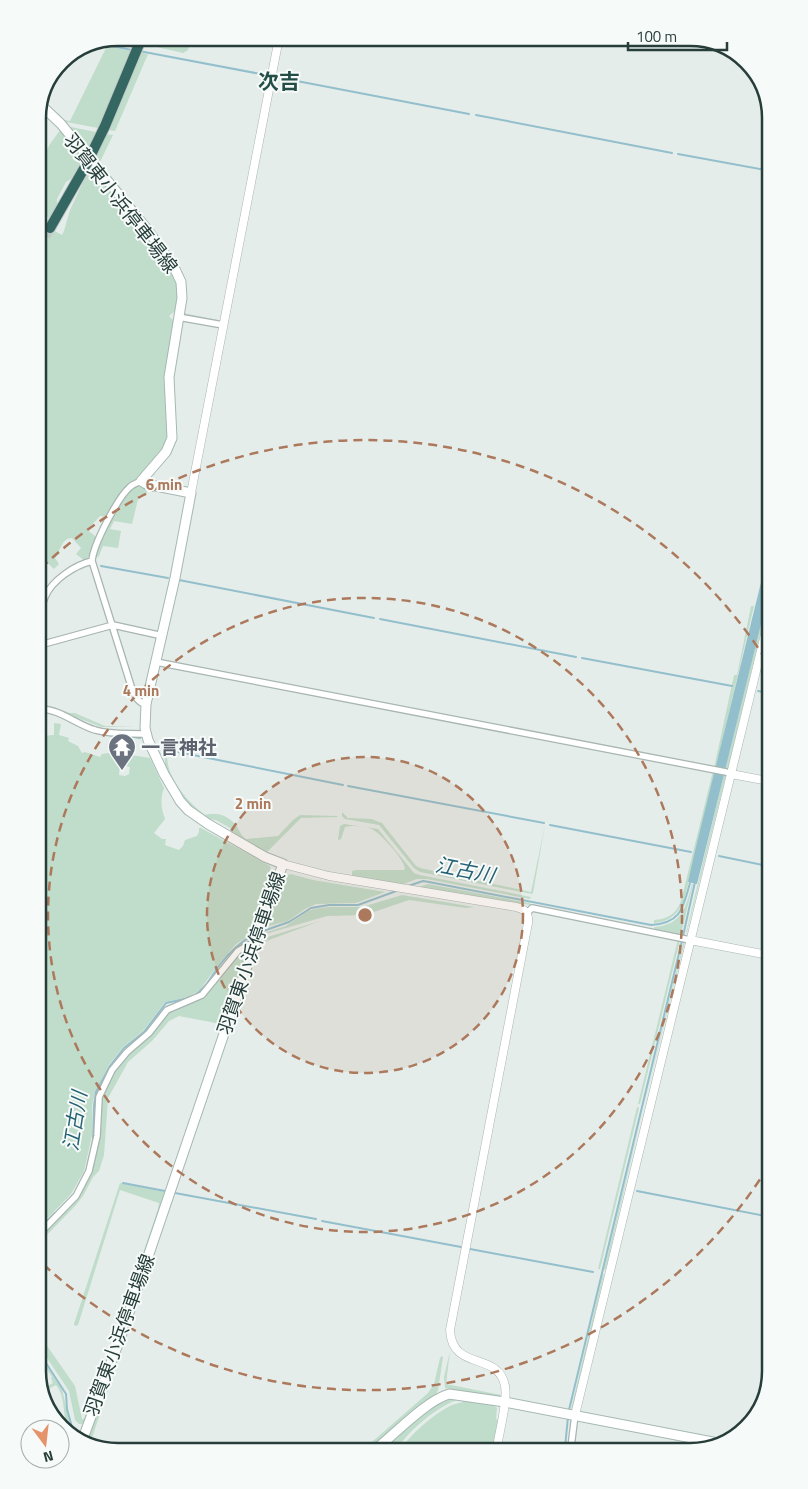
<svg xmlns="http://www.w3.org/2000/svg" width="808" height="1489" font-family="'Titillium Web','Noto Sans JP',sans-serif">
<rect width="100%" height="100%" fill="#e5edea"/>
<!-- green -->
<path fill="#c0dcca" d="M 186,38 L 192,38 L 188,50 L 183,53 L 157,47 L 158,43 L 183,47 Z
M 107,46 L 131,51 L 98,128 L 61,121 L 58,113 L 64,120 L 70,121 Z
M 141,53 L 148,54 L 115,131 L 108,130 Z
M 66,126 L 96,132 L 87,151 Z
M 61,129 L 84,156 L 72,178 L 66,182 L 57,199 L 57,204 L 50,218 L 47,217 L 40,223 L 62,235 L 64,231 L 70,210 L 91,165 L 146,233 L 176,276 L 179,300 L 175,311 L 169,316 L 175,322 L 168,444 L 108,517 L 100,516 L 87,530 L 98,538 L 87,560 L 85,561 L 76,554 L 81,548 L 72,538 C 61,538 61,551 55,558 L 59,564 L 54,569 L 40,556 L 38,151 L 43,157 L 50,144 Z
M 106,134 L 113,135 L 99,164 L 149,226 L 180,269 L 186,290 L 183,313 L 218,320 L 213,320 L 182,315 L 184,289 L 179,270 L 135,211 L 94,160 Z
M 139,487 L 148,488 L 146,496 L 139,495 L 132,524 L 114,521 L 110,529 L 121,531 L 118,548 L 103,546 L 99,556 L 95,559 C 95,547 122,496 132,489 C 134,487 136,487 139,487 Z
M 751,606 L 754,606 L 716,768 L 714,768 L 734,675 L 737,675 Z
M 765,608 L 766,610 L 728,769 L 725,770 Z
M 40,704 L 54,707 L 70,713 L 75,713 L 105,726 L 137,727 L 101,727 L 55,709 L 41,706 Z
M 54,723 L 61,724 L 59,735 L 69,738 L 68,741 L 78,746 L 82,753 L 85,752 L 100,757 L 102,754 L 121,751 L 119,775 L 125,776 L 129,774 L 130,767 L 126,766 L 124,761 L 131,755 L 150,758 L 164,788 C 160,799 161,808 165,819 L 154,833 L 162,839 L 166,839 L 165,845 L 179,850 L 183,846 L 185,840 L 197,836 L 199,832 L 199,828 L 201,828 L 270,866 L 272,874 L 262,903 L 263,907 L 255,932 L 236,944 L 217,966 L 200,990 L 188,997 L 165,1002 L 143,1031 L 123,1047 L 109,1065 L 95,1092 L 92,1106 L 92,1135 L 84,1171 L 71,1194 L 43,1223 L 41,736 L 54,735 Z
M 167,755 C 167,779 187,801 205,815 C 216,812 226,815 234,823 C 239,828 240,835 246,839 L 278,836 L 293,820 L 300,815 L 338,816 L 337,817 L 301,818 L 267,852 L 236,836 L 230,828 L 216,820 L 207,819 L 193,808 L 182,795 L 168,772 L 165,764 L 165,756 Z
M 713,771 L 715,772 L 684,901 C 678,914 669,922 654,923 L 654,920 C 668,919 676,914 681,901 Z
M 724,774 L 726,775 L 687,932 L 686,933 Z
M 342,812 L 348,818 L 371,819 L 382,823 L 416,866 L 420,868 L 531,892 L 545,825 L 533,893 L 532,894 L 420,872 L 414,868 L 379,825 L 345,819 L 342,816 Z
M 344,824 L 378,829 L 414,873 L 420,875 L 531,897 L 530,899 L 427,879 L 417,879 L 401,885 L 352,876 L 352,871 L 357,870 L 404,870 L 405,868 C 403,858 381,834 372,829 C 365,826 352,825 345,827 L 341,839 L 338,840 L 340,826 Z
M 291,874 L 313,880 L 385,892 L 356,903 L 316,904 L 305,909 L 288,921 L 265,927 L 265,924 L 281,877 Z
M 428,884 L 530,903 L 530,905 L 416,888 Z
M 692,884 L 693,884 L 681,934 L 655,929 L 654,927 C 682,925 686,907 692,884 Z
M 402,895 L 474,907 L 466,908 L 409,900 L 365,915 L 327,916 L 262,935 L 261,934 L 286,926 L 308,911 L 314,909 L 329,907 L 362,907 Z
M 320,921 L 261,943 L 230,1024 L 261,939 Z
M 678,939 L 680,940 L 640,1104 L 638,1104 Z
M 684,940 L 685,941 L 644,1105 Z
M 250,947 L 224,1023 L 221,1024 L 179,1016 L 169,1021 L 152,1041 L 128,1062 L 108,1098 L 104,1155 L 99,1171 L 93,1177 L 83,1196 L 76,1205 L 43,1239 L 43,1232 L 69,1206 L 90,1172 L 99,1106 L 103,1088 L 119,1064 L 168,1011 L 195,1000 L 239,952 Z
M 637,1107 L 639,1108 L 600,1269 L 598,1269 Z
M 643,1108 L 606,1269 L 604,1270 Z
M 120,1183 L 166,1192 L 122,1323 L 120,1322 L 158,1209 L 159,1203 L 120,1190 L 78,1325 L 75,1326 L 74,1324 Z
M 603,1274 L 604,1275 L 573,1408 L 571,1409 Z
M 126,1335 L 90,1444 L 84,1442 Z
M 115,1337 L 117,1338 L 85,1424 L 79,1424 L 75,1420 L 69,1391 L 43,1352 L 43,1340 L 75,1386 L 82,1419 L 84,1419 Z
M 450,1351 L 446,1384 L 501,1395 L 499,1398 L 445,1388 L 444,1377 Z
M 442,1356 L 443,1357 L 438,1390 L 436,1395 L 372,1449 L 364,1449 L 428,1393 L 434,1384 L 440,1358 Z
M 44,1363 L 62,1389 L 73,1438 C 60,1422 68,1399 56,1385 L 44,1391 L 44,1388 L 53,1383 L 51,1378 L 52,1377 L 44,1365 Z
M 457,1398 L 460,1399 C 439,1405 409,1430 398,1448 L 380,1449 C 402,1431 429,1402 457,1398 Z
M 469,1399 L 492,1404 L 497,1408 L 496,1418 L 498,1421 L 493,1448 L 401,1448 C 414,1432 431,1416 450,1406 C 456,1403 463,1403 469,1399 Z"/>
<!-- water -->
<path fill="#93bfcc" d="M 767,558 L 767,600 L 697,884 L 688,882 L 695,851 Z"/>
<g fill="none" stroke-linecap="round" stroke-linejoin="round">
<!-- stream -->
<path stroke="#93bfcc" stroke-width="2" d="M 102,44 L 132,50
M 139,51 L 266,75
M 276,77 L 469,114
M 476,115 L 672,153
M 678,154 L 765,170
M 101,566 L 168,578
M 179,580 L 374,618
M 380,619 L 576,657
M 582,658 L 732,686
M 758,691 L 767,693
M 128,736 L 140,738
M 163,749 L 343,785
M 348,786 L 544,823
M 550,825 L 691,852
M 719,856 L 768,866
M 408,886 L 423,881 L 429,882 L 651,925 C 682,923 683,907 690,883
M 263,931 L 289,922 L 311,908 L 329,905 L 358,905 L 399,890
M 683,936 L 695,882
M 195,995 C 206,988 211,977 218,967 C 228,954 239,942 254,935
M 93,1142 L 94,1106 L 96,1092 L 110,1066 L 124,1048 L 144,1032 L 166,1003 L 189,998
M 123,1183 L 165,1191
M 637,1191 L 770,1217
M 175,1193 L 316,1219
M 322,1221 L 461,1247
M 43,1225 L 55,1213
M 470,1249 L 593,1272
M 44,1360 L 66,1394 L 67,1409 L 75,1438
M 569,1410 L 682,941
M 565,1447 L 568,1417"/>
<!-- motorway-tunnel -->
<path stroke="#bfcac7" stroke-width="10" stroke-dasharray="10 5" stroke-linecap="butt" d="M 38,249 L 50,228"/>
<!-- minor casing -->
<g stroke="#a8b5b1" stroke-width="8">
<path id="minor" d="M 178,317 L 223,325
M 92,561 L 131,686 C 135,695 137,703 146,704
M 40,613 C 41,608 43,602 45,597 C 52,580 75,565 92,561 C 93,545 118,497 130,487 C 133,484 137,483 141,481
M 40,645 L 113,625 L 163,636
M 156,662 L 726,772 L 731,774
M 40,709 C 60,709 77,725 95,730 C 111,735 130,733 146,734
M 527,913 L 532,908 L 690,940
M 43,1230 L 76,1196 L 89,1171 L 97,1136 L 99,1097 L 112,1070 L 127,1052 L 149,1033 L 167,1010 L 202,995 L 238,951 L 248,945 L 254,944
M 571,1447 L 575,1415"/>
</g>
<!-- tertiary casing -->
<g stroke="#a8b5b1" stroke-width="9">
<path id="tertiary" d="M 191,493 L 279,38
M 731,774 L 768,781
M 283,864 L 329,876 L 516,907 C 525,909 529,914 528,923 L 450,1330 C 452,1372 499,1351 505,1386 C 508,1401 499,1432 497,1448
M 690,940 L 768,955
M 575,1415 L 767,626"/>
</g>
<!-- secondary casing -->
<g stroke="#a5b8b3" stroke-width="11">
<path id="secondary" d="M 41,105 L 61,124 L 147,229 L 174,267 L 181,282 L 182,298 L 169,377 L 172,438 L 166,452 L 141,481 L 146,484 L 191,493 L 175,578 L 146,704 L 145,728 L 148,740 L 164,774 L 180,801 L 188,810 L 208,824 L 265,857 L 283,864 L 260,928 L 121,1336 L 82,1441
M 376,1449 C 396,1433 426,1401 449,1394 L 505,1402 L 723,1444"/>
</g>
<!-- motorway casing -->
<g stroke="#c2c9c8" stroke-width="12">
<path id="motorway" d="M 50,228 L 86,165"/>
</g>
<!-- minor -->
<use href="#minor" stroke="#fff" stroke-width="5.5"/>
<!-- tertiary -->
<use href="#tertiary" stroke="#fff" stroke-width="8"/>
<!-- secondary -->
<use href="#secondary" stroke="#fff" stroke-width="9"/>
<!-- motorway -->
<use href="#motorway" stroke="#346761" stroke-width="10"/>
<!-- motorway-bridge casing -->
<g stroke="#c2c9c8" stroke-width="12" stroke-linecap="butt">
<path id="motorway-bridge" d="M 86,165 L 105,126 L 140,42"/>
</g>
<!-- motorway-bridge -->
<use href="#motorway-bridge" stroke="#346761" stroke-width="10"/>
</g>
<!-- distance rings -->
<circle cx="365" cy="915" r="158" fill="#ac795c" fill-opacity=".12"/>
<g fill="none" stroke="#ac795c" stroke-width="2.5" stroke-dasharray="9 6">
<circle cx="365" cy="915" r="158"/>
<circle cx="365" cy="915" r="317"/>
<path d="M768 1167A475 475 0 0 1 44 1265M41 568A475 475 0 0 1 766 660"/>
</g>
<!-- icons -->
<defs>
<g id="temple-pin" transform="scale(1.4375)"><path d="M0 17L-7.5 6A9.5 9.5 0 1 1 7.5 6Z" fill="#6b7280" stroke="#f6faf8"/><path d="M0-6L5-2H3V0L6.5 2.5H4V6H1.5V3h-3V6H-4V2.5H-6.5L-3 0V-2H-5Z" fill="#fff"/></g>
</defs>
<g fill-rule="evenodd">
<use href="#temple-pin" x="122" y="747"/>
</g>
<g text-anchor="middle" stroke-width="4" stroke-linejoin="round" paint-order="stroke">
<!-- street labels -->
<g font-size="19" fill="#263d39" stroke="#f6faf8">
<text transform="translate(121 203) rotate(52)" y="7">羽賀東小浜停車場線</text>
<text transform="translate(251 953) rotate(-71)" y="7">羽賀東小浜停車場線</text>
<text transform="translate(119 1335) rotate(-70)" y="7">羽賀東小浜停車場線</text>
</g>
<!-- worship labels -->
<g font-size="19" font-weight="bold" fill="#5b616d" stroke="#f6faf8" text-anchor="start">
<text x="141" y="754">一言神社</text>
</g>
<!-- water labels -->
<g font-size="20" font-style="italic" fill="#256174" stroke="#f6faf8">
<text transform="translate(465 870) rotate(11)" y="7">江古川</text>
<text transform="translate(75 1121) rotate(-81)" y="7">江古川</text>
</g>
<!-- quarter labels -->
<g font-size="21" font-weight="bold" fill="#234e47" stroke="#f6faf8">
<text x="279" y="89">次吉</text>
</g>
</g>
<!-- crop -->
<path d="M0 0H808V1489H0ZM118 46H690A72 72 0 0 1 762 118V1371A72 72 0 0 1 690 1443H118A72 72 0 0 1 46 1371V118A72 72 0 0 1 118 46Z" fill="#f6faf8" fill-rule="evenodd"/>
<path fill="none" stroke="#263d39" stroke-width="2.5" d="M118 46H690A72 72 0 0 1 762 118V1371A72 72 0 0 1 690 1443H118A72 72 0 0 1 46 1371V118A72 72 0 0 1 118 46Z"/>
<circle cx="365" cy="915" r="8" fill="#ac795c" stroke="#f6faf8" stroke-width="2.5"/>
<g font-size="15" text-anchor="middle" font-weight="bold" fill="#ac795c" stroke="#f6faf8" stroke-width="4" stroke-linejoin="round" paint-order="stroke">
<text x="164" y="490">6 min</text>
<text x="141" y="696">4 min</text>
<text x="253" y="809">2 min</text>
</g>
<!-- north arrow -->
<g transform="translate(45 1444) rotate(165)"><circle r="24" fill="#f6faf8" stroke="#a3aeac"/>
<path d="M0-4L9 19L0 12L-9 19Z" fill="#e5936b"/>
<text y="-8" font-size="14" font-weight="bold" text-anchor="middle" fill="#263d39">N</text>
</g>
<!-- scale -->
<path d="M628 42v8h99v-8" fill="none" stroke="#263d39" stroke-width="2.5"/>
<text x="636" y="42" font-size="15" fill="#263d39" stroke="#f6faf8" stroke-width="4" paint-order="stroke">100 m</text>
</svg>
